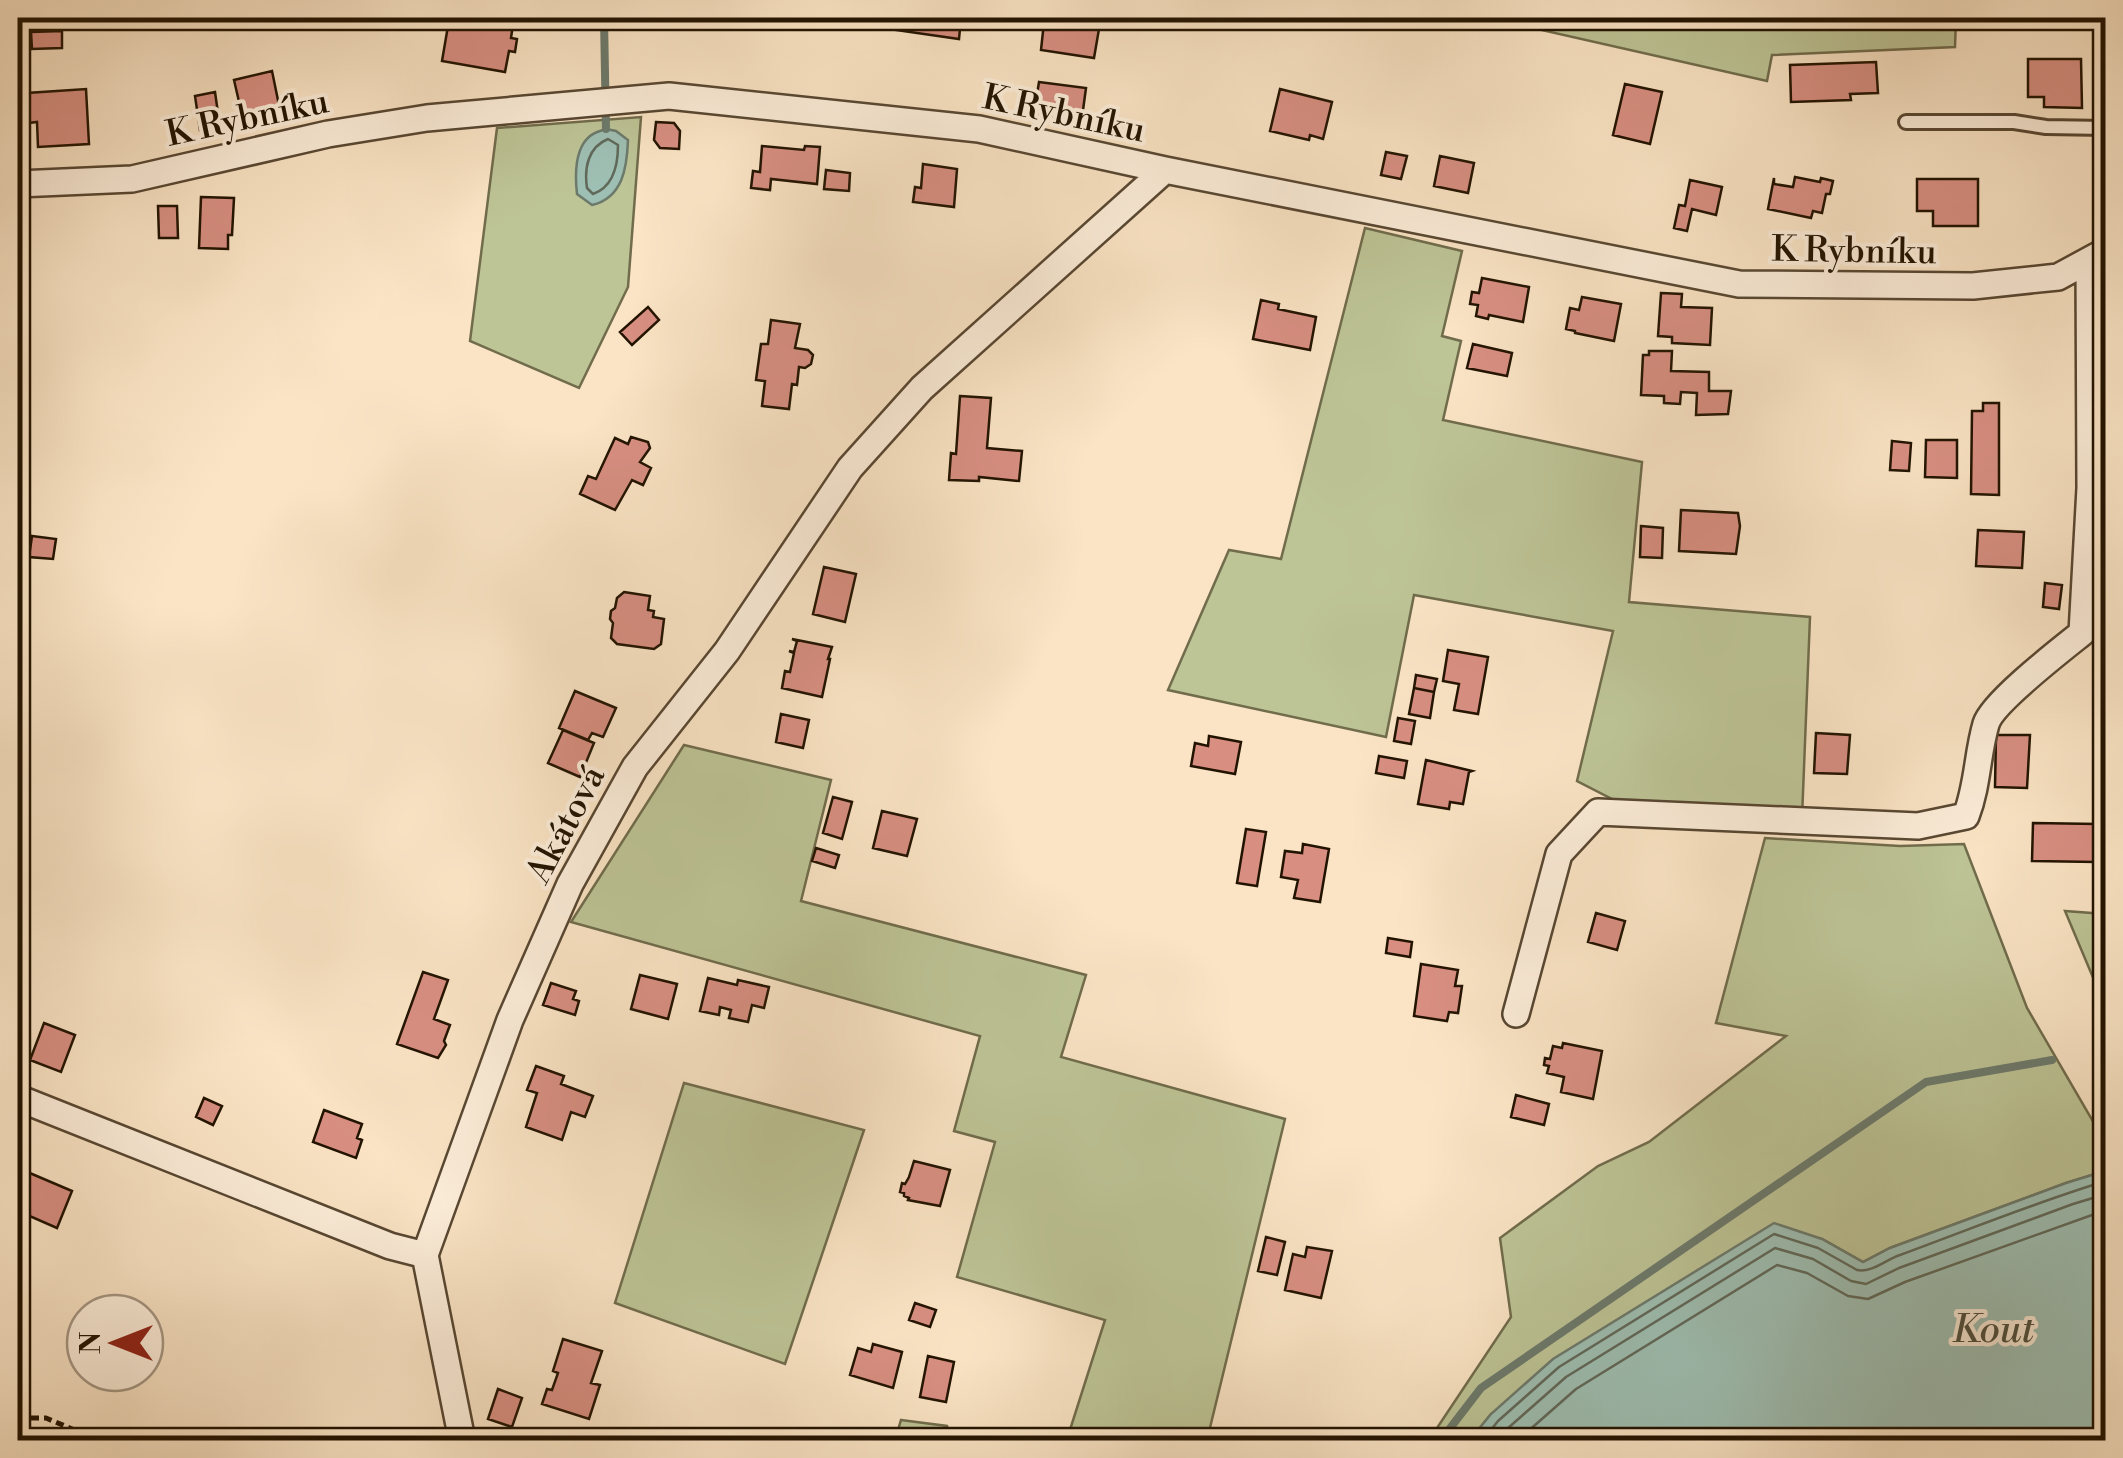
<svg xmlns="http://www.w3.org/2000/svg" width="2123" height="1458" font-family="'Libre Bodoni',serif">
<rect width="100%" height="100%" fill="#fae4c5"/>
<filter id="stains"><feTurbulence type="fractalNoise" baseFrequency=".002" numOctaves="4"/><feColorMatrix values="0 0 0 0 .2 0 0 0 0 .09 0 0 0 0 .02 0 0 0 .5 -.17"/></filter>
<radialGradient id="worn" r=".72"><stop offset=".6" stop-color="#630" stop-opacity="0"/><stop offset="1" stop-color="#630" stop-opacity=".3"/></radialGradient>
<!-- green -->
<path fill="#bdc496" stroke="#706c4c" stroke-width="2.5" d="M 1489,18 L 1956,18 L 1955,47 L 1772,55 L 1767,81 Z
M 641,117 L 628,287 L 579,388 L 470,341 L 497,128 Z
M 1365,228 L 1462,251 L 1442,336 L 1461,341 L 1443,420 L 1642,462 L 1629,602 L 1810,617 L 1802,818 L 1616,801 L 1577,781 L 1613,631 L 1414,595 L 1386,737 L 1168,690 L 1229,550 L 1281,559 Z
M 2105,311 L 2105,622 L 2099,617 Z
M 684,745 L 831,780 L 801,901 L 1086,975 L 1061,1057 L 1285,1119 L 1207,1440 L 1091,1440 L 1068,1436 L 1105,1320 L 957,1277 L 995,1142 L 954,1131 L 980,1036 L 571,922 Z
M 1765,838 L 1900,846 L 1964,844 L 2027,1008 L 2105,1142 L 2105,1171 L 2066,1183 L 1890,1248 L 1863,1262 L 1822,1239 L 1491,1414 L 1470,1440 L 1429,1440 L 1511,1317 L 1500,1238 L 1598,1166 L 1649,1142 L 1786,1036 L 1716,1023 Z
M 2065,911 L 2105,914 L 2105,1006 Z
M 684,1083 L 864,1130 L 785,1364 L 615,1303 Z
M 901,1420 L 947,1426 L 952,1440 L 895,1440 Z"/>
<!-- water -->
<path fill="#9ebfb3" stroke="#6c7a6c" stroke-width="2.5" d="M 606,129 L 616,131 L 628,140 C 627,167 623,198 592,205 L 577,194 C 575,176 574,149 590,136 C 595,132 601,131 606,129 Z
M 2105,1171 L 2105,1440 L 1470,1440 L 1491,1414 L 1553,1359 L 1774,1223 L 1822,1239 L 1863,1262 L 1890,1248 L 2066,1183 Z"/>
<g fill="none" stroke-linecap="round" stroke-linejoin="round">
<!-- shore -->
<path stroke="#60695a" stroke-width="2.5" d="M 608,139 L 618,145 C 618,165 613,187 593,194 L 587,188 C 584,168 588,147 608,139 Z
M 1483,1440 L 1498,1421 L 1559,1367 L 1774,1234 L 1818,1248 L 1857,1270 C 1872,1273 1885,1260 1900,1255 C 1968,1230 2036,1202 2106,1181
M 1498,1440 L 1507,1429 L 1566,1377 L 1775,1248 L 1813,1259 L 1851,1281 L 1866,1284 L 1899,1268 L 2073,1204 L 2106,1194
M 1518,1440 L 1576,1389 L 1777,1265 L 1807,1273 L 1848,1296 L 1868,1299 L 1905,1282 L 2106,1210"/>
<!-- stream -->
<path stroke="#6c7a6c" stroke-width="8" d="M 604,18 L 606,129
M 1441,1440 L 1481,1388 L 1926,1082 L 2052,1060"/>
</g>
<!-- building -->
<path fill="#d88f82" stroke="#221301" stroke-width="2.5" d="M 478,18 L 514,18 L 511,38 L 517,39 L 515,52 L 509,51 L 505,72 L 442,61 L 449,20 L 477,25 Z
M 890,18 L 961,18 L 959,39 L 889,29 Z
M 1044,22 L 1099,29 L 1094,58 L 1041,50 Z
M 62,31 L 62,48 L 32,49 L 31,32 Z
M 2028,59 L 2081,59 L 2082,108 L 2044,107 L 2044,97 L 2028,97 Z
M 1876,62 L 1878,93 L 1850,94 L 1851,100 L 1791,102 L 1790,65 Z
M 272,71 L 280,110 L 243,119 L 234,80 Z
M 1039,82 L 1086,88 L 1081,125 L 1033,119 Z
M 1625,84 L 1662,92 L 1650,144 L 1613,135 Z
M 86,89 L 89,144 L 38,147 L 37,122 L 28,123 L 27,93 Z
M 1280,89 L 1332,102 L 1323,139 L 1310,135 L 1309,140 L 1270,131 Z
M 215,92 L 220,127 L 200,130 L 195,96 Z
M 656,122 L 674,123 L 680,131 L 679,149 L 660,148 L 654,140 Z
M 762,146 L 804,150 L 805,146 L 820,147 L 817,184 L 771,179 L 770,190 L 751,188 L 753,171 L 760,172 Z
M 1386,152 L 1407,156 L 1401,179 L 1381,175 Z
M 1440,156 L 1474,163 L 1468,193 L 1434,186 Z
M 923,164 L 957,169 L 954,207 L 913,202 L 915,187 L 921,188 Z
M 826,170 L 850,173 L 849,191 L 824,189 Z
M 1795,177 L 1820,182 L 1821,178 L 1833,181 L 1830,194 L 1826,194 L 1822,213 L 1813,211 L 1811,218 L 1768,209 L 1774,178 L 1774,184 L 1793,187 Z
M 1917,179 L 1978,179 L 1978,226 L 1933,226 L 1933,211 L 1917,211 Z
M 1690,180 L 1722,187 L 1716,215 L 1692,209 L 1687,231 L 1674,228 L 1679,205 L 1685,206 Z
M 201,197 L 234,198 L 232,235 L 228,235 L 228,249 L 199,248 Z
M 158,206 L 177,206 L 178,238 L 159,238 Z
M 1482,278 L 1529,287 L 1523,322 L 1489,315 L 1488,319 L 1476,316 L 1478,305 L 1470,304 L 1472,292 L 1479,293 Z
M 1661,293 L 1682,294 L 1681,307 L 1712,308 L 1710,345 L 1672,343 L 1672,337 L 1658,336 Z
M 1582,297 L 1621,304 L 1614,341 L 1575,333 L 1575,331 L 1566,329 L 1570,308 L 1579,310 Z
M 1261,300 L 1279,304 L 1278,309 L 1316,317 L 1310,350 L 1253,339 Z
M 648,307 L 659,320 L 632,345 L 620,332 Z
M 771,320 L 800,324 L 795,348 L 808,350 L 813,355 L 811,364 L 805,368 L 799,367 L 797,385 L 792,384 L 789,409 L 762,406 L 765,381 L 756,380 L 761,344 L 768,344 Z
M 1473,344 L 1512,353 L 1507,376 L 1467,368 Z
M 1649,351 L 1672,351 L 1671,371 L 1709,372 L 1709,391 L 1731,391 L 1728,414 L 1696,415 L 1697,393 L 1681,392 L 1680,404 L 1664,403 L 1664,396 L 1641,395 L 1643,355 L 1649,355 Z
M 960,396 L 991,398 L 987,448 L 1022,451 L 1019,481 L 979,477 L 979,481 L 949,480 L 951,453 L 956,454 Z
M 1983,403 L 1999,403 L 1999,495 L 1971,494 L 1972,411 L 1983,411 Z
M 631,437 L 648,442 L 650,448 L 640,462 L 651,468 L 643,485 L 632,480 L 615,510 L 580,494 L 588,476 L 596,479 L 615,438 L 628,444 Z
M 1926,440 L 1957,440 L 1957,478 L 1925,477 Z
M 1892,441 L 1911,443 L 1909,471 L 1890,470 Z
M 1681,510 L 1738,513 L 1740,526 L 1736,554 L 1679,551 Z
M 1641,526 L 1663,528 L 1662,558 L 1640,557 Z
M 1978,530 L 2024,532 L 2022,568 L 1976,566 Z
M 32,536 L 56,539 L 53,559 L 29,557 Z
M 824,567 L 856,574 L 845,622 L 813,614 Z
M 2045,583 L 2062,585 L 2059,609 L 2043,607 Z
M 624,592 L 650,596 L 648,610 L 654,611 L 653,617 L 664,619 L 661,644 L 654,649 L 617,644 L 611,638 L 613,623 L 610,619 L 611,611 L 615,608 L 617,598 Z
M 792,639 L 832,647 L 828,659 L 830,659 L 822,697 L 782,688 L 785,671 L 790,672 L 794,653 L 789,651 L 794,652 L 797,641 Z
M 1448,650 L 1488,657 L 1478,714 L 1454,710 L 1459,684 L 1443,681 Z
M 1416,675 L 1437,679 L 1434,692 L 1414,688 Z
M 1414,688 L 1434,692 L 1430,718 L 1409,714 Z
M 575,691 L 616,708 L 603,737 L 592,733 L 588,740 L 559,728 Z
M 781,714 L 809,720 L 803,748 L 776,742 Z
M 1398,718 L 1415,721 L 1411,744 L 1394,741 Z
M 563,730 L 594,743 L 580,777 L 548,763 Z
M 1816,733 L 1850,735 L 1847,774 L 1814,773 Z
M 1996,735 L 2030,735 L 2027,788 L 1995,787 Z
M 1209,736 L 1241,742 L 1235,774 L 1191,766 L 1195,743 L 1208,746 Z
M 1379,756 L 1407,761 L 1404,778 L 1376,773 Z
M 1426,760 L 1472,771 L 1469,772 L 1463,804 L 1450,802 L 1449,809 L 1418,804 Z
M 833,797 L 852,802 L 842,839 L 823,833 Z
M 882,811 L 917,819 L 907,856 L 873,848 Z
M 2033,823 L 2097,824 L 2096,862 L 2032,861 Z
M 1246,829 L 1266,832 L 1257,886 L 1237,883 Z
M 1303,844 L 1329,849 L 1320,902 L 1294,898 L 1298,880 L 1281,877 L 1285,851 L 1302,853 Z
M 816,848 L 839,855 L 835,868 L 812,861 Z
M 1596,913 L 1625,921 L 1617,950 L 1588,942 Z
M 1388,938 L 1412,942 L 1410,957 L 1386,953 Z
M 1421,964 L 1458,970 L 1455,986 L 1462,986 L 1458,1013 L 1449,1012 L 1447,1021 L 1414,1016 Z
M 423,972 L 448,980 L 434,1019 L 450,1025 L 444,1041 L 446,1045 L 438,1058 L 397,1044 Z
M 640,975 L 677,984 L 668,1019 L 631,1009 Z
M 708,978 L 737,985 L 738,980 L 769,987 L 764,1008 L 752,1005 L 748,1022 L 729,1018 L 731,1010 L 720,1007 L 719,1015 L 700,1011 Z
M 551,983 L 576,991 L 573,999 L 579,1001 L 575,1015 L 543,1005 Z
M 44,1023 L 75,1035 L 61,1072 L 30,1060 Z
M 1563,1043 L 1602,1051 L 1593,1099 L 1561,1092 L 1564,1077 L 1547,1073 L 1549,1066 L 1544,1065 L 1545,1058 L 1550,1059 L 1553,1046 L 1562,1048 Z
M 536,1066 L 564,1076 L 561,1084 L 593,1096 L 585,1117 L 571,1112 L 562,1140 L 526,1127 L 537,1093 L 527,1090 Z
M 1516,1095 L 1549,1104 L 1544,1125 L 1511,1117 Z
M 204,1098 L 222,1106 L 213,1125 L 196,1117 Z
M 324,1110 L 362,1124 L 357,1138 L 362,1140 L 356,1158 L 313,1142 Z
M 914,1161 L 950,1170 L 940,1206 L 908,1200 L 909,1198 L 904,1196 L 904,1193 L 900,1192 L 902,1183 L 905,1184 L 909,1177 Z
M 18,1168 L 72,1191 L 57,1228 L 18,1211 Z
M 1266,1237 L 1285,1242 L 1277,1275 L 1258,1271 Z
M 1307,1247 L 1332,1251 L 1321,1298 L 1285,1290 L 1293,1254 L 1305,1257 Z
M 915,1303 L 936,1310 L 930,1327 L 909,1320 Z
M 563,1339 L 602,1351 L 591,1383 L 600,1385 L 589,1419 L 542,1404 L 547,1389 L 552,1390 L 558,1373 L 553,1371 Z
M 873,1344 L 902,1352 L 893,1388 L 850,1375 L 858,1348 L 871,1352 Z
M 928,1356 L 954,1362 L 946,1402 L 920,1397 Z
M 498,1389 L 522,1398 L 512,1427 L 488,1419 Z"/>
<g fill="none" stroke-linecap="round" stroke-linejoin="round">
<!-- lane casing -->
<g stroke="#584732" stroke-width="18">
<path id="lane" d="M 1906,122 L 2014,122 L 2046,127 L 2106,128"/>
</g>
<!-- street casing -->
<g stroke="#584732" stroke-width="30">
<path id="street" d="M 18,184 L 132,179 L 328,134 L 427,118 L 669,96 L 979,129 L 1165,170 L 1739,284 L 1973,286 L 2058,277 L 2106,251
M 1516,1014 L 1559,854 L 1598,812 L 1918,826 L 1966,816 C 1978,785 1977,755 1986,724 C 1992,703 2062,649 2082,633 L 2090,488 L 2089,261
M 18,1098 L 390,1246 L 425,1255
M 425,1255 L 510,1020 L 570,884 L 635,767 L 727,651 L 850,468 L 922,388 L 1165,170
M 425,1255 L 462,1440"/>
</g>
<!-- path -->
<path stroke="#221301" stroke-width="5" stroke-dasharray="8 5" stroke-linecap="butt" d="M 18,1418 L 46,1418 L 98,1440"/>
<!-- lane -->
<use href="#lane" stroke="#fcedd9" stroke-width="12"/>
<!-- street -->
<use href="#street" stroke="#fcedd9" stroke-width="25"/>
</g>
<g text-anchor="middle" stroke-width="8" stroke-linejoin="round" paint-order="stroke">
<!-- street labels -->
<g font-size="35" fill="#221301" stroke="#fcedd9">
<text transform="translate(1064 113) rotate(12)" y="12">K Rybníku</text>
<text transform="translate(247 117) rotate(-12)" y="12">K Rybníku</text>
<text transform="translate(1854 250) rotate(1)" y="12">K Rybníku</text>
<text transform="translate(565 824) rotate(-62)" y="12">Akátová</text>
</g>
<!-- water labels -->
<g font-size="38" font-style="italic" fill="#4d4f3f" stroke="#fcedd9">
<text x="1993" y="1342">Kout</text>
</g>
</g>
<!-- margin -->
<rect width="2123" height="1458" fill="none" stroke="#fae4c5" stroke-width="60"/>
<rect x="20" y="20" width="2083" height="1418" fill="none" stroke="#221301" stroke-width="5"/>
<rect x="30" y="30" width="2063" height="1398" fill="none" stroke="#221301" stroke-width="2.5"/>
<!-- north arrow -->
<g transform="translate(115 1343) rotate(270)"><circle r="48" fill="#fcedd9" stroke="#a59683" stroke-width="2.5"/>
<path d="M0-8L18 38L0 25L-18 38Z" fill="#8f2418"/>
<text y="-15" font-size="28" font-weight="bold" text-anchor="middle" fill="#221301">N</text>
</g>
<rect width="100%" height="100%" filter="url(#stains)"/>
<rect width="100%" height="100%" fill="url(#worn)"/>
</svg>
